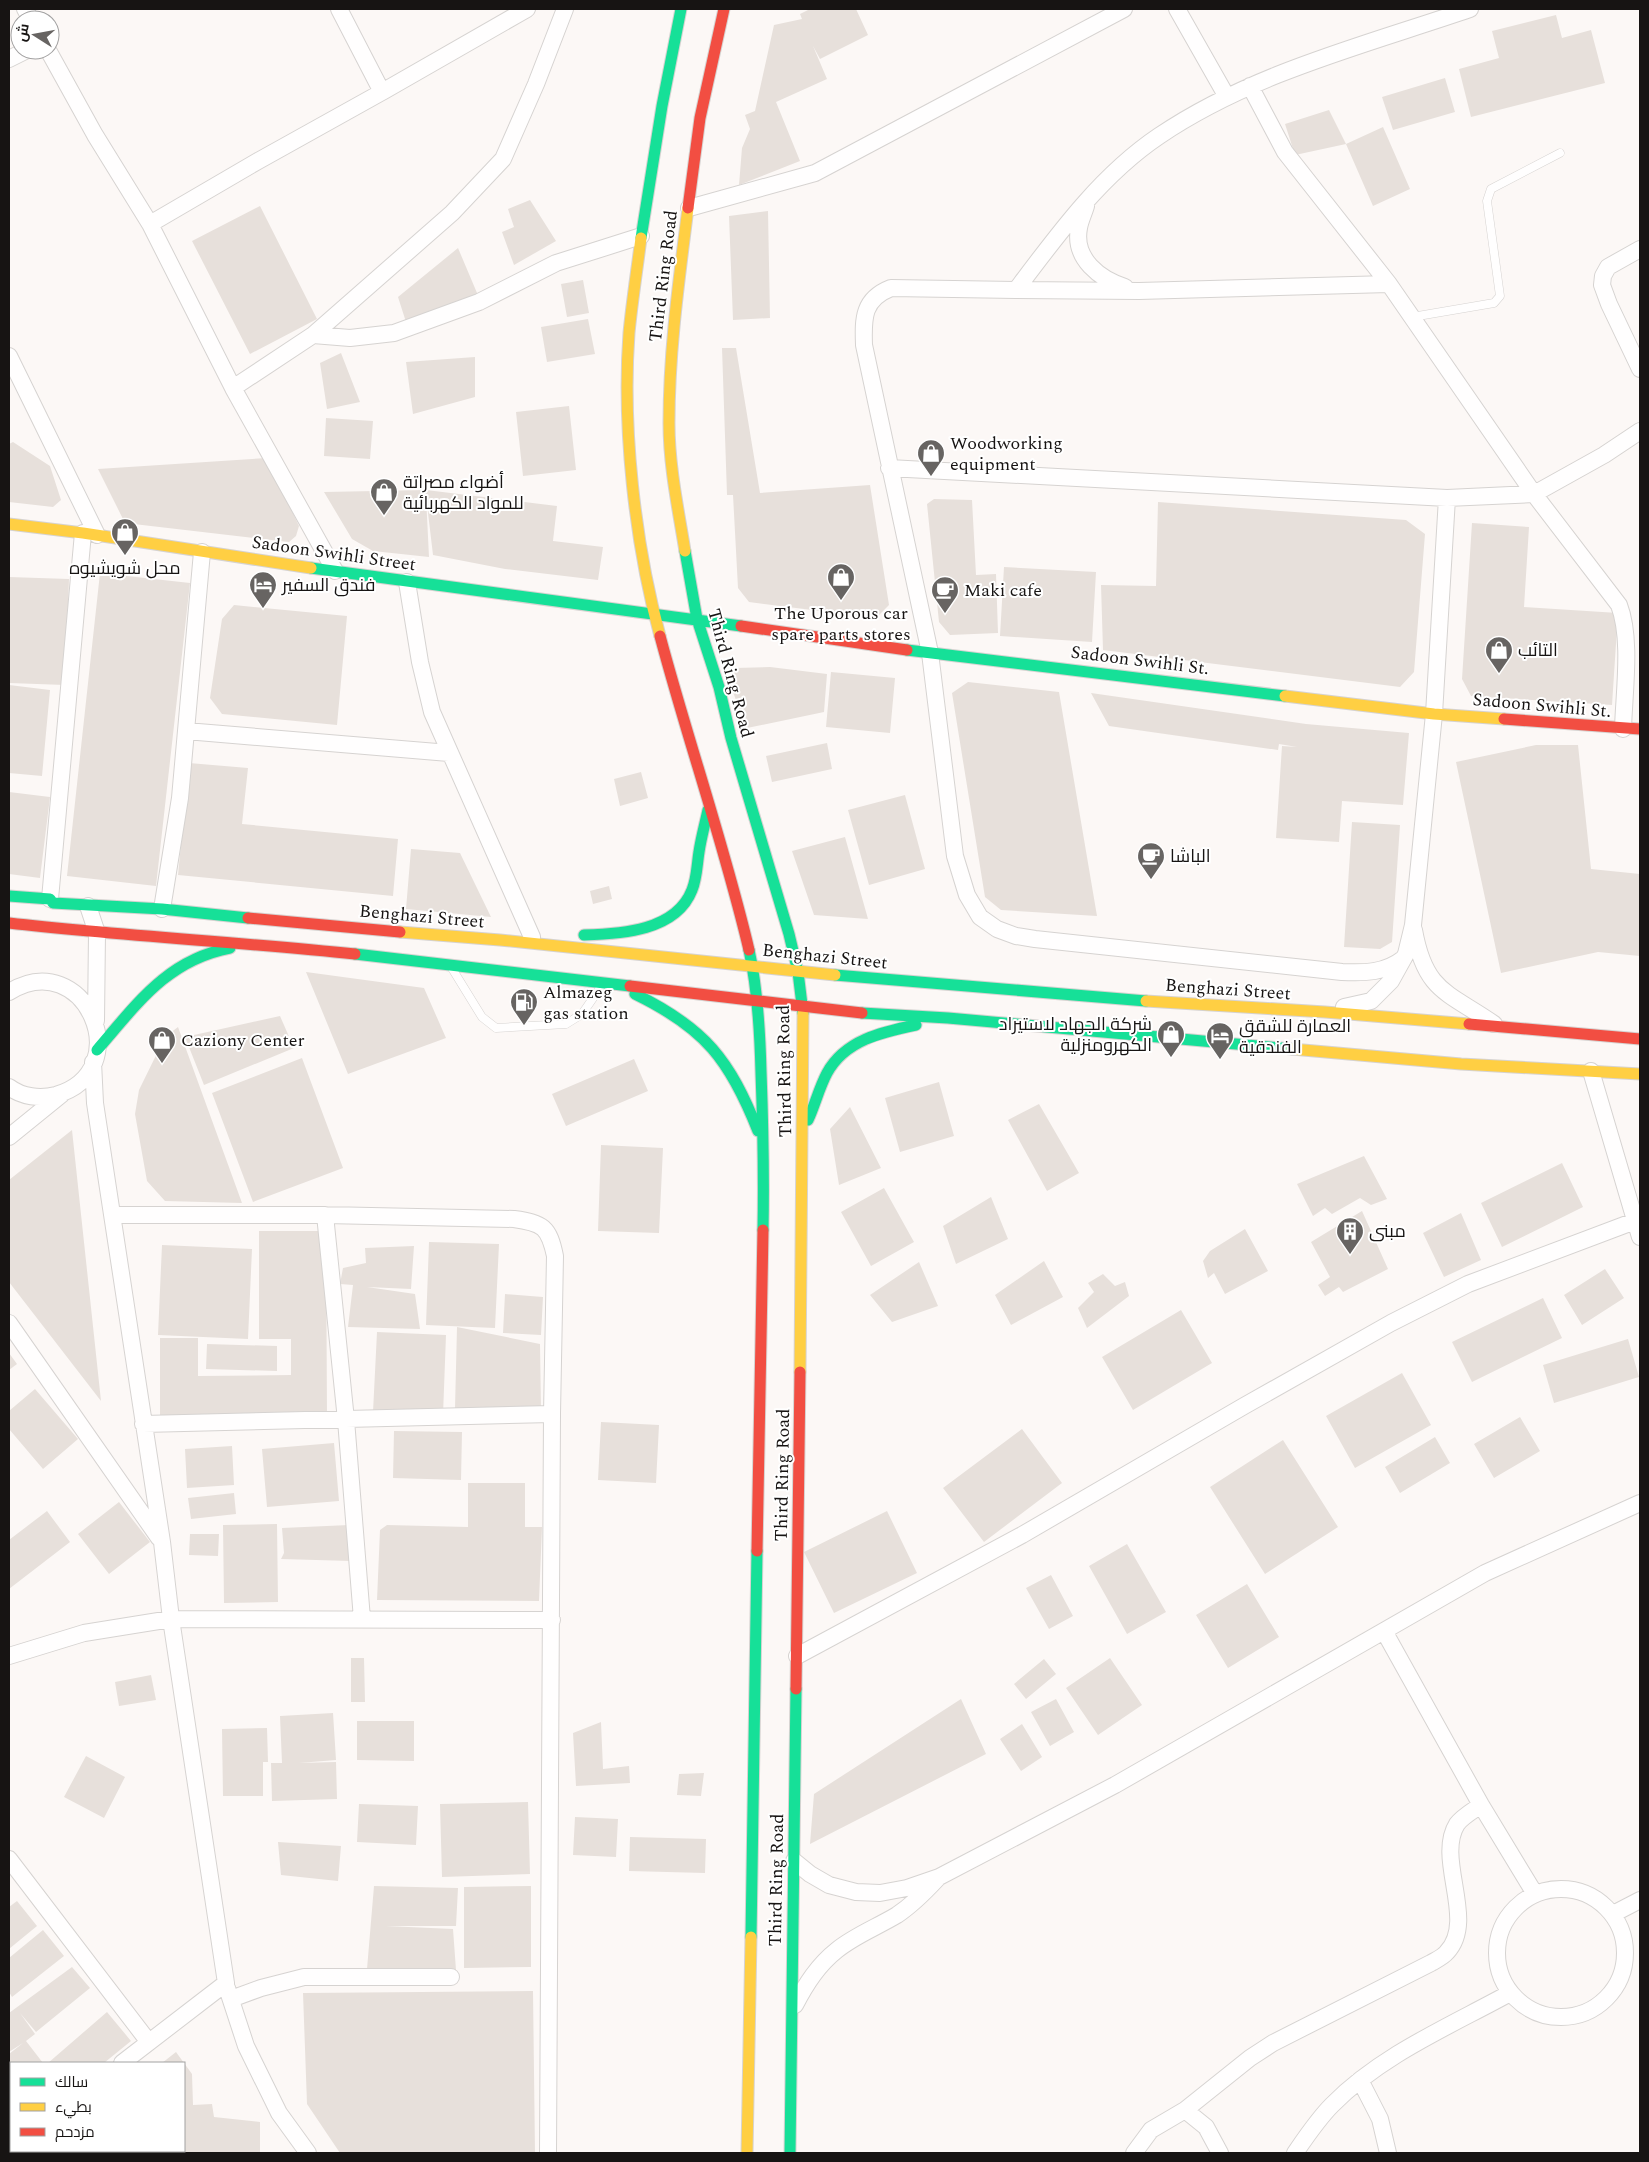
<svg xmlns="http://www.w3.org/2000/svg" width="1649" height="2162" font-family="Spectral,Cairo,serif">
<rect width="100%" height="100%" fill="#fcf8f6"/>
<!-- building -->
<path fill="#e7e0db" d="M 810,9 L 856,9 L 868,35 L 820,59 L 813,46 L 827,79 L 776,102 L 800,161 L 739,185 L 742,148 L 750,129 L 745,115 L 755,111 L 774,25 L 802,19 L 800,14 Z
M 1556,15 L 1562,38 L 1591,30 L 1605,83 L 1471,117 L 1459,69 L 1499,58 L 1492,31 Z
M 1445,78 L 1455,112 L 1393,130 L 1382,97 Z
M 1329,110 L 1346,144 L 1295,155 L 1285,124 Z
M 1383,127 L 1410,189 L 1373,206 L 1346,144 Z
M 530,200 L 556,241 L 514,265 L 502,232 L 514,227 L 508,209 Z
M 260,206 L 317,319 L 250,354 L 192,241 Z
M 768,211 L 770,318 L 733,320 L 729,216 Z
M 458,248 L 480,300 L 406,322 L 398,297 Z
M 583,280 L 589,313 L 567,317 L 561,284 Z
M 588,319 L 595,354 L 547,362 L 541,327 Z
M 722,348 L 736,348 L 760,493 L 870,485 L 889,605 L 876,618 L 749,602 L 738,588 L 733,495 L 727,495 Z
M 341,353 L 360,402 L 327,409 L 320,363 Z
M 475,357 L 475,397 L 413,414 L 406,362 Z
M 569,406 L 576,470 L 523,476 L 516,412 Z
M 326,418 L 373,421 L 370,459 L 324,456 Z
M 13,442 L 50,466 L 61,500 L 53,507 L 9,502 L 9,444 Z
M 267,458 L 299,526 L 296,536 L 289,542 L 125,523 L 98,469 Z
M 426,490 L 557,506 L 553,541 L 603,547 L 598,580 L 505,569 L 433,555 L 426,496 L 429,557 L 373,551 L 352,539 L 324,492 Z
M 934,499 L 972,500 L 976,575 L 996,574 L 998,633 L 950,635 L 939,622 L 927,504 Z
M 1158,502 L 1406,520 L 1425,534 L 1414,672 L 1400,687 L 1103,650 L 1101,585 L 1156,586 Z
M 1472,523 L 1529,527 L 1524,607 L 1618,613 L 1612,705 L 1471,696 L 1462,679 Z
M 1004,567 L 1096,572 L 1092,642 L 1000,636 Z
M 100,573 L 190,583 L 156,886 L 67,876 Z
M 9,577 L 69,579 L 65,685 L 9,683 Z
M 234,605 L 347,616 L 337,725 L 222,714 L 210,698 L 222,619 Z
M 770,667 L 827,674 L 824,712 L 747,728 L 729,682 L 735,668 Z
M 831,672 L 895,678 L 890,733 L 826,727 Z
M 968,682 L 1059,692 L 1097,916 L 1001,910 L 985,897 L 952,693 Z
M 9,685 L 50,690 L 42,776 L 9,773 Z
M 1091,693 L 1306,724 L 1409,733 L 1403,805 L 1342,801 L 1339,842 L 1276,838 L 1282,746 L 1297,747 L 1279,744 L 1278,750 L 1109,726 Z
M 827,743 L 832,769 L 772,782 L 766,756 Z
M 1536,745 L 1578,745 L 1591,869 L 1640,874 L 1640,956 L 1598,952 L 1501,973 L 1456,762 Z
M 189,763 L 248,768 L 242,824 L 398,839 L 393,896 L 178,875 Z
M 641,772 L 648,798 L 620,806 L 614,779 Z
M 9,792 L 50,797 L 40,878 L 9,874 Z
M 905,795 L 925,869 L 869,885 L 848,810 Z
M 1352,822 L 1400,825 L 1392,942 L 1380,949 L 1344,947 Z
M 845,837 L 868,919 L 814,915 L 792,851 Z
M 411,849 L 460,853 L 491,917 L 406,909 Z
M 609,886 L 612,899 L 593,904 L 590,891 Z
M 306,972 L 424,988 L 446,1038 L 348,1074 Z
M 280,1016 L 294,1048 L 204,1085 L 185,1037 Z
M 178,1027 L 242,1203 L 165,1201 L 147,1181 L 135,1114 L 139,1090 L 165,1037 Z
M 302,1058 L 343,1168 L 253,1202 L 212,1093 Z
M 634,1059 L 648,1091 L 566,1126 L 552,1094 Z
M 939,1082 L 954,1136 L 900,1152 L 885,1098 Z
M 1039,1104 L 1079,1173 L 1047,1191 L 1008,1120 Z
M 850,1107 L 881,1168 L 839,1185 L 830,1129 Z
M 72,1130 L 101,1401 L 9,1282 L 9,1180 Z
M 601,1145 L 663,1148 L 659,1233 L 598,1231 Z
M 1364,1156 L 1387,1199 L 1371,1205 L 1360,1198 L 1332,1214 L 1325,1208 L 1313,1216 L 1297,1184 Z
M 1562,1163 L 1583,1207 L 1502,1247 L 1481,1203 Z
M 884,1188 L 914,1242 L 871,1266 L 841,1212 Z
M 991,1197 L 1008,1239 L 956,1264 L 943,1226 Z
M 1362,1211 L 1388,1269 L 1343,1292 L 1339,1287 L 1325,1296 L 1318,1285 L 1330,1277 L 1311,1242 Z
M 1461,1213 L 1481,1260 L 1444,1277 L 1423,1233 Z
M 1245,1229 L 1268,1271 L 1225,1294 L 1214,1273 L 1208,1278 L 1203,1261 L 1210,1251 Z
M 259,1231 L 326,1231 L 327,1415 L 160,1416 L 160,1338 L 198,1338 L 198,1376 L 291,1375 L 291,1339 L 259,1339 Z
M 429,1242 L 499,1244 L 495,1328 L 426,1325 Z
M 162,1245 L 252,1249 L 248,1339 L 158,1335 Z
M 414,1246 L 411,1289 L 367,1287 L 415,1294 L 420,1329 L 348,1327 L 353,1285 L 340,1284 L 343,1268 L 366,1263 L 365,1248 Z
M 1044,1261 L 1063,1297 L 1011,1325 L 995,1295 Z
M 919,1262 L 938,1306 L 892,1322 L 870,1295 Z
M 1605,1269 L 1624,1298 L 1582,1325 L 1564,1295 Z
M 1103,1274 L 1115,1286 L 1125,1282 L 1129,1296 L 1087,1328 L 1078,1308 L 1094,1292 L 1088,1283 Z
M 505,1294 L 543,1297 L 541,1335 L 503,1333 Z
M 1543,1298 L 1562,1338 L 1472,1382 L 1452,1342 Z
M 1181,1310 L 1212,1363 L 1133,1410 L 1102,1357 Z
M 457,1327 L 540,1344 L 541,1410 L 455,1408 Z
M 377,1332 L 446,1335 L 443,1415 L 373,1412 Z
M 1628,1339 L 1639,1377 L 1554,1403 L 1543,1365 Z
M 207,1344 L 277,1346 L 277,1371 L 206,1369 Z
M 9,1353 L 17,1364 L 9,1370 Z
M 1402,1373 L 1431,1425 L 1355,1468 L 1326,1416 Z
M 35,1389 L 78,1439 L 43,1469 L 9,1429 L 9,1411 Z
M 1520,1417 L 1540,1451 L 1494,1478 L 1474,1444 Z
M 601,1422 L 659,1425 L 656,1483 L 598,1480 Z
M 1022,1429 L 1062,1483 L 984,1542 L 943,1488 Z
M 394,1431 L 462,1432 L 461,1480 L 393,1478 Z
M 1435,1437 L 1450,1463 L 1400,1493 L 1385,1467 Z
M 1283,1440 L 1338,1527 L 1265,1574 L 1210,1487 Z
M 334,1443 L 339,1501 L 267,1507 L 262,1449 Z
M 232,1446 L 234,1485 L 187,1488 L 185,1449 Z
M 468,1483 L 525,1483 L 525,1527 L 542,1527 L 539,1601 L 377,1600 L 380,1530 L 387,1525 L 468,1527 Z
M 234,1493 L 236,1514 L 191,1519 L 188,1498 Z
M 119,1502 L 150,1542 L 109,1574 L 78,1534 Z
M 47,1511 L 70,1542 L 9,1589 L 9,1540 Z
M 887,1511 L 917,1573 L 834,1613 L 804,1552 Z
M 277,1524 L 278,1602 L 224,1603 L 223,1525 Z
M 349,1525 L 351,1561 L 281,1559 L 284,1553 L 282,1528 Z
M 190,1534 L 219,1534 L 218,1556 L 189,1555 Z
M 1127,1544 L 1166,1612 L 1127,1634 L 1089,1566 Z
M 1051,1575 L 1073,1616 L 1049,1629 L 1026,1588 Z
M 1247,1584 L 1279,1637 L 1228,1668 L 1196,1615 Z
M 351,1658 L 364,1658 L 365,1702 L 351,1702 Z
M 1110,1658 L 1142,1705 L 1098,1735 L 1066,1688 Z
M 1044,1659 L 1056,1674 L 1026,1699 L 1014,1684 Z
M 151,1675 L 156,1700 L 119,1706 L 115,1682 Z
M 961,1699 L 986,1754 L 810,1844 L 814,1794 Z
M 1056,1699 L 1074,1732 L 1050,1746 L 1031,1712 Z
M 333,1713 L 336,1760 L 299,1763 L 336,1762 L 337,1799 L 272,1801 L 271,1763 L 282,1763 L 280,1716 Z
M 357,1721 L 414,1721 L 414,1761 L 357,1760 Z
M 601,1722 L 603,1769 L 629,1766 L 630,1783 L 576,1786 L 573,1733 Z
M 1022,1724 L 1042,1757 L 1021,1771 L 1000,1739 Z
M 267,1728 L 268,1762 L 263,1762 L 263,1796 L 223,1796 L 222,1729 Z
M 86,1756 L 125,1777 L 104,1818 L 64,1797 Z
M 704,1773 L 701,1796 L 677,1795 L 679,1774 Z
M 528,1802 L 530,1874 L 442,1877 L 440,1804 Z
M 359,1804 L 418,1806 L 416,1845 L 357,1842 Z
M 575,1817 L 618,1819 L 616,1857 L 573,1855 Z
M 630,1837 L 706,1839 L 705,1873 L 629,1871 Z
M 278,1842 L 341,1846 L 338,1881 L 281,1875 Z
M 374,1886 L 458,1888 L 456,1926 L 386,1926 L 453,1929 L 456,1970 L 367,1969 Z
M 531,1886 L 531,1967 L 464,1968 L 464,1887 Z
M 17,1901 L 37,1926 L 9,1949 L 9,1907 Z
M 43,1930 L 64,1956 L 12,1997 L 9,1992 L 9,1958 Z
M 72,1967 L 90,1988 L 36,2032 L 20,2013 L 35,2034 L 26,2041 L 43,2063 L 11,2063 L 11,2092 L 9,2093 L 9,2054 L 23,2043 L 9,2052 L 9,2013 Z
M 533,1991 L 535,2153 L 340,2153 L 307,2104 L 303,1993 Z
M 107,2012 L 131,2041 L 104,2063 L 48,2063 Z
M 176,2052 L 184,2063 L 162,2063 Z
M 184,2063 L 192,2074 L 193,2105 L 212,2104 L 214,2117 L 260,2122 L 260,2153 L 96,2153 L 94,2151 L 184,2151 Z
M 40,2151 L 49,2151 L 51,2153 L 37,2153 Z"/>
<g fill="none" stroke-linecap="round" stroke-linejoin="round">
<!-- lane casing -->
<g stroke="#d6d3d1" stroke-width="9">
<path id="lane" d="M 1412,317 L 1494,303 L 1500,296 L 1487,201 L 1491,189 L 1560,153
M 453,970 L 482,1017 L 496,1028 L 566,1024 L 582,1014 L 600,988"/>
</g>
<!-- street casing -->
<g stroke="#d6d3d1" stroke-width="18">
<path id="street" d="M 25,9 L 31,20
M 1177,9 L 1227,97
M 48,50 L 95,135 L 150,224 L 233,388 L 335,571
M 9,59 L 27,50
M 1250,86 L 1285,152 L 1389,284 L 1534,494 L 1619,605 C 1632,639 1624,692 1623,729
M 382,92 L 527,9
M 1086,206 C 1084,213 1080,221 1079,228 C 1073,259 1100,279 1125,287
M 689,208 L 815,173 L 1124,9
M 150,224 L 258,161 L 382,92 L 339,9
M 1640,249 L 1608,267 L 1603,276 L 1602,285 L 1609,304 L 1640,369
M 1016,290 L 1139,291 L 1389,284
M 313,335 L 350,338 L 394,333 L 479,302 L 556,263 L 641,236
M 9,356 L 97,535
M 233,388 L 313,335 L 452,213 L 503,159 L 536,84 L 565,9
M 889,468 L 1447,498 L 1534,494 L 1604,455 L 1640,431
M 407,582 L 420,662 L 432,712 L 532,937
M 186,731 L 449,753
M 50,899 L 83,533
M 88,906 L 97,933 L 96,1021
M 162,909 L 180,798 L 202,552
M 1414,930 C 1425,992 1448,992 1494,1024
M 1404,958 C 1385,973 1365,973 1342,972 L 1035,939 L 1016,936 L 997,929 L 980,917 L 967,895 L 955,856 L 930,653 L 864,345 C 863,318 863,299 891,288 L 1016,290 C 1058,234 1101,175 1159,136 C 1252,73 1365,45 1470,9
M 9,992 C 85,945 139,1071 56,1095 C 40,1099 22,1097 9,1087
M 1344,1007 L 1371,1001 L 1391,981 L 1406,954 L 1413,925 L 1434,714 L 1447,498
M 93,1062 L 95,1103 L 162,1542 L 171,1619 L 226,1983 L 122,2063
M 1591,1071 L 1640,1237
M 9,1137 L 62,1094
M 112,1215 L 325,1215 L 514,1219 C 543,1223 549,1227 555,1256 L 552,1414 L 548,2153
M 325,1215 L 346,1420 L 362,1619
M 9,1323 L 159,1538
M 143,1424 L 552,1414
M 1384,1631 L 1481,1805 L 1535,1894
M 9,1656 L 84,1633 L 171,1619 L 552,1620
M 797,1656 L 1022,1535 L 1244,1406 L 1391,1323 L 1468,1284 L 1635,1221
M 9,1859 L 148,2041
M 794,1861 L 810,1874 L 829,1885 L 856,1892 L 880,1893 L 907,1888 L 939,1877 L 1115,1785 L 1485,1573 L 1640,1503
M1497 1953a64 64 0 1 1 128 0a64 64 0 1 1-128 0Z
M 1613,1914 L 1640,1900
M 227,1988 L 246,2046 L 279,2113 L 308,2153
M 231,1999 L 261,1988 L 304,1977 L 451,1977
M 795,2005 C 806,1984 818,1965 837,1950 C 854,1936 877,1927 897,1915 C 912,1905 924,1893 937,1879
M 1360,2080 L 1380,2119 L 1388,2153
M 1185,2110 L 1206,2127 L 1220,2153
M 73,2151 L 75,2153
M 9,2153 L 12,2151
M 1134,2153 L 1151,2130 L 1185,2110 L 1250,2058 L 1273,2043 L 1431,1963 C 1436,1960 1443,1957 1447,1952 C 1477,1920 1435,1859 1457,1824 C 1462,1817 1474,1810 1481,1805
M 1295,2153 C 1306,2137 1318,2119 1332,2105 C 1381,2055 1450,2026 1510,1993"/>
</g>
<!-- fast casing -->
<g stroke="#d6d3d1" stroke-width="13">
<path id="fast" d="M 641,238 L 662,106 L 681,9
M 685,551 L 697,619 L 719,687 L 731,738 L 789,934 L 798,972 L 803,1013
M 311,568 L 741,626
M 907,650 L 1285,696
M 9,896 L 50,899 L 53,903 L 162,909 L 248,918
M 584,935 C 621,934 676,931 692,890 C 697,878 697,864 699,852 C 701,838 705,824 708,810
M 749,950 C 758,990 760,1032 761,1072 C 763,1125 764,1177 763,1230
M 355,954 L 630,986
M 835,975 L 1146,1001
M 635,994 C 705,1028 730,1060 758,1131
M 862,1013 L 948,1018 L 1292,1049
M 97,1050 C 137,1004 167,960 230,948
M 808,1120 C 815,1105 819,1088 827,1073 C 845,1040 882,1032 916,1025
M 751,1937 L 757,1551
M 790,2153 L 796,1689"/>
</g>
<!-- slow casing -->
<g stroke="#d6d3d1" stroke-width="13">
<path id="slow" d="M 641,238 C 637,270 632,302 629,333 C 622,428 635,544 660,636
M 9,524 L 83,533 L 311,568
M 685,551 C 678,508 669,466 669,423 C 669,350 679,280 688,208
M 1285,696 L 1434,714 L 1504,719
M 400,932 L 500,940 L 835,975
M 1146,1001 L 1325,1012 L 1469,1024
M 1292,1049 L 1461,1064 L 1640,1074
M 800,1372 L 803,1013
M 747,2153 L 751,1937"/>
</g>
<!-- jam casing -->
<g stroke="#d6d3d1" stroke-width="13">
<path id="jam" d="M 688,208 L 700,118 L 724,9
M 741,626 L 907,650
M 660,636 C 688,741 724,844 749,950
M 1504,719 L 1640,729
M 248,918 L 400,932
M 9,923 C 124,936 240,942 355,954
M 630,986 L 862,1013
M 1469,1024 L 1640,1039
M 757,1551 L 763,1230
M 796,1689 L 800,1372"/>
</g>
<!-- lane -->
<use href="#lane" stroke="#fffefe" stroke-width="8"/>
<!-- street -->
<use href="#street" stroke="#fffefe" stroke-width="16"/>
<!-- fast -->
<use href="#fast" stroke="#16e098" stroke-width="11"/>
<!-- slow -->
<use href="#slow" stroke="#ffcf43" stroke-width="11"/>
<!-- jam -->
<use href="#jam" stroke="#f24e42" stroke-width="11"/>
</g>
<!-- icons -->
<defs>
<g id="shop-pin" transform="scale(1.4375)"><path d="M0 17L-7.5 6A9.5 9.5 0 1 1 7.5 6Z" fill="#676462" stroke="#fff"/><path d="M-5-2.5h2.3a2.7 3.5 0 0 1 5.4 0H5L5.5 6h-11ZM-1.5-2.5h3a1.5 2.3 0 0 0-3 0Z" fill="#fff"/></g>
<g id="hotel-pin" transform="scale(1.4375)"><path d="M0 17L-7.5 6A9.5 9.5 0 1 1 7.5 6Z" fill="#676462" stroke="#fff"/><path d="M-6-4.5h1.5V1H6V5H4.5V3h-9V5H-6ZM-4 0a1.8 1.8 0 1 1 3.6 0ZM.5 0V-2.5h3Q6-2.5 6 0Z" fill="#fff"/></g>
<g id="cafe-pin" transform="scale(1.4375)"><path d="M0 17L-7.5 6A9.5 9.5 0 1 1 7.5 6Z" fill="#676462" stroke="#fff"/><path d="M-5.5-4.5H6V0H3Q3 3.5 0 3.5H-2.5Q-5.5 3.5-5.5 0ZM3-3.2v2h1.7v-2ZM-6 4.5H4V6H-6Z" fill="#fff"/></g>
<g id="fuel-pin" transform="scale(1.4375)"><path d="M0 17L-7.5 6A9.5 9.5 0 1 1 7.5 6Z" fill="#676462" stroke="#fff"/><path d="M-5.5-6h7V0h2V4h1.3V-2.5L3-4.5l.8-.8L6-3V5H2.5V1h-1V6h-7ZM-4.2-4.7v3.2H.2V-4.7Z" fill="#fff"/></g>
<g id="building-pin" transform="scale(1.4375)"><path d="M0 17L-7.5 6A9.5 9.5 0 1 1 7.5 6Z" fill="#676462" stroke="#fff"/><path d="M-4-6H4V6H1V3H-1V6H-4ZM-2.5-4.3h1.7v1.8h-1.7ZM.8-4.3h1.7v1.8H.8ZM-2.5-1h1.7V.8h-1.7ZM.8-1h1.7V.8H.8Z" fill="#fff"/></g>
</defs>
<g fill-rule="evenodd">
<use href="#shop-pin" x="931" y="453"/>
<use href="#shop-pin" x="384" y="492"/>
<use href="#shop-pin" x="125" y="532"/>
<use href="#shop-pin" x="841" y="577"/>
<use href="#hotel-pin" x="263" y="585"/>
<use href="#cafe-pin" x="945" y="590"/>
<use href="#shop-pin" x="1499" y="650"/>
<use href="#cafe-pin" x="1151" y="856"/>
<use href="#fuel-pin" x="524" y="1002"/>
<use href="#shop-pin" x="1171" y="1034"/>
<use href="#hotel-pin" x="1220" y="1036"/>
<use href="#shop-pin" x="162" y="1040"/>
<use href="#building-pin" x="1350" y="1231"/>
</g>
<g text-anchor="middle" stroke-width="4" stroke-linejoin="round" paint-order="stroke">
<!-- street labels -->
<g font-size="18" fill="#171413" stroke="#fff">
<text transform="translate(663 276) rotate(-83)" y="6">Third Ring Road</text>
<text transform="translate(334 553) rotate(8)" y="6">Sadoon Swihli Street</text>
<text transform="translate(1140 660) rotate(7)" y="6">Sadoon Swihli St.</text>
<text transform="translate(731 673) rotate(75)" y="6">Third Ring Road</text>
<text transform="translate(1542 705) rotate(5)" y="6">Sadoon Swihli St.</text>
<text transform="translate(422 916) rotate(5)" y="6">Benghazi Street</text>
<text transform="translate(825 956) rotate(6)" y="6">Benghazi Street</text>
<text transform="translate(1228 989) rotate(4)" y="6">Benghazi Street</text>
<text transform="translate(784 1071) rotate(-91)" y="6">Third Ring Road</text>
<text transform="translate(782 1475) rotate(-89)" y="6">Third Ring Road</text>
<text transform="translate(776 1880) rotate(-89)" y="6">Third Ring Road</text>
</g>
<!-- poi labels -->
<g font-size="18" fill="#171413" stroke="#fff" text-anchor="start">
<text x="950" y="449">Woodworking<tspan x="950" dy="21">equipment</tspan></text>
<text x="403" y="488">أضواء مصراتة<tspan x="403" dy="21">للمواد الكهربائية</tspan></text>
<text x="125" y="574" text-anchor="middle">محل شويشيوه</text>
<text x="282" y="591">فندق السفير</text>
<text x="964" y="596">Maki cafe</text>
<text x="841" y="619" text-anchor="middle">The Uporous car<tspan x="841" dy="21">spare parts stores</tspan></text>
<text x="1518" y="656">التائب</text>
<text x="1170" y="862">الباشا</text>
<text x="543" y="998">Almazeg<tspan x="543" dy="21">gas station</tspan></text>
<text x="1152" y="1030" text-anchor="end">شركة الجهاد لاستيراد<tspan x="1152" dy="21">الكهرومنزلية</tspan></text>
<text x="1239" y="1032">العمارة للشقق<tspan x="1239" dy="21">الفندقية</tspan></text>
<text x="181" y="1046">Caziony Center</text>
<text x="1369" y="1237">مبنى</text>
</g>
</g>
<!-- border -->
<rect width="1649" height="2162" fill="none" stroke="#171413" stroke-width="20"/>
<!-- legend -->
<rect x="10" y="2062" width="175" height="90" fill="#ffffff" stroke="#a2a1a1"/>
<rect x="20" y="2078" width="25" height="8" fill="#16e098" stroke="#a2a1a1"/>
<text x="55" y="2087" font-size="15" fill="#171413">سالك</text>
<rect x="20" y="2103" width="25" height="8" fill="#ffcf43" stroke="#a2a1a1"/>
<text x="55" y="2112" font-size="15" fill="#171413">بطيء</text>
<rect x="20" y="2128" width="25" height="8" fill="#f24e42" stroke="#a2a1a1"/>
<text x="55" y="2137" font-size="15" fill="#171413">مزدحم</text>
<!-- north arrow -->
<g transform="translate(35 35) rotate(281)"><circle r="24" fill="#ffffff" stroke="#a2a1a1"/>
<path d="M0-4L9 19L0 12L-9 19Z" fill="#676462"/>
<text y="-8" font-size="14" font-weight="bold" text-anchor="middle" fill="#171413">ش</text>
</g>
</svg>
